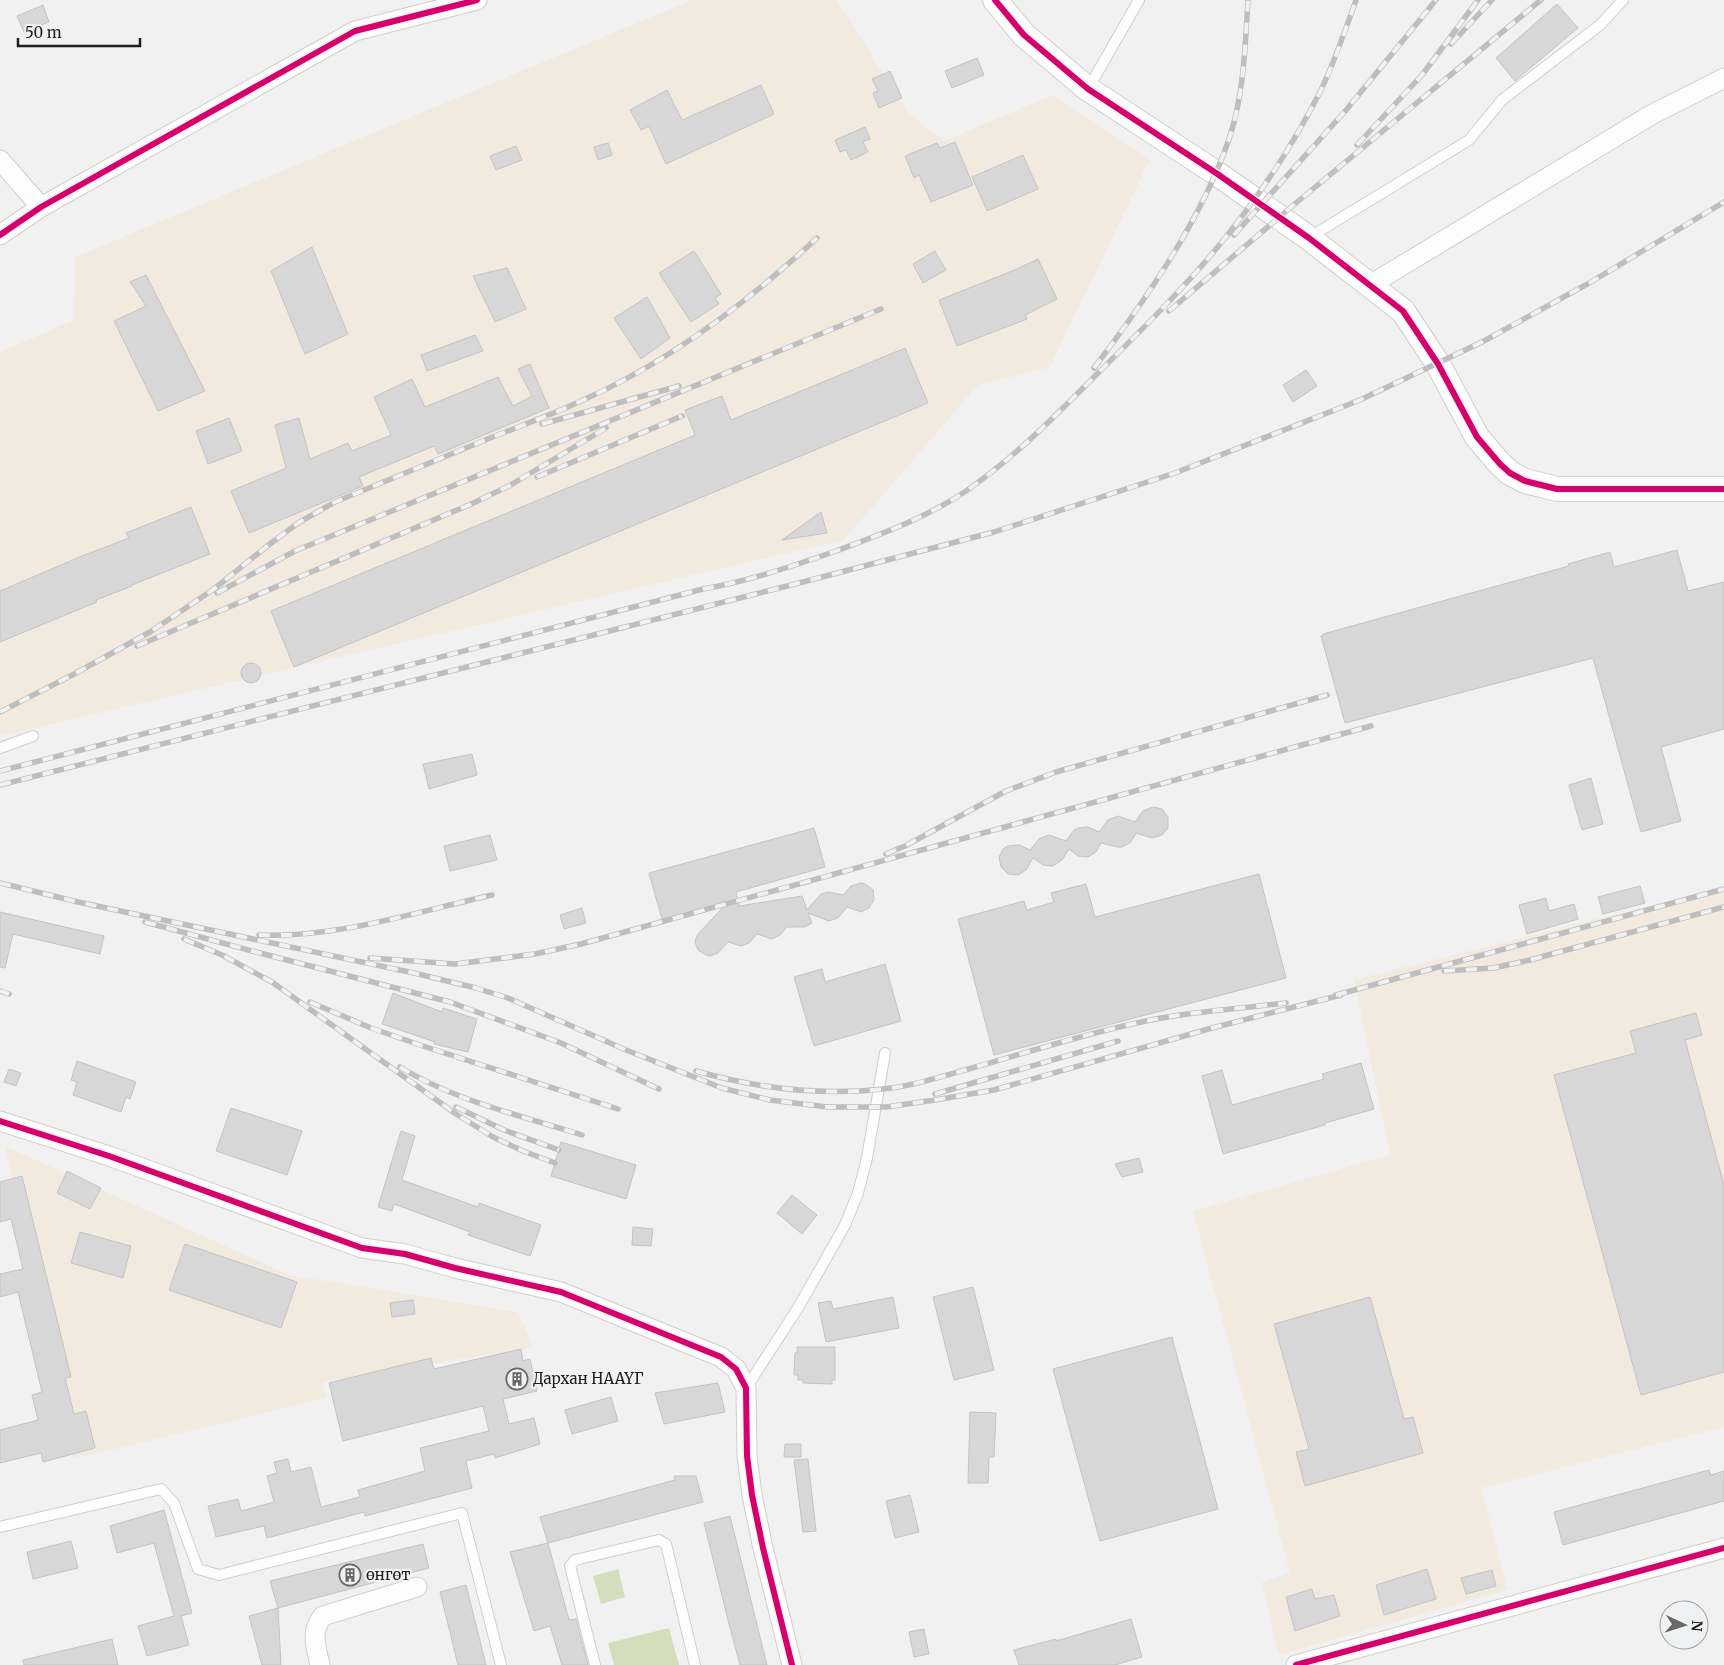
<svg xmlns="http://www.w3.org/2000/svg" width="1724" height="1665" font-family="Merriweather,serif">
<rect width="100%" height="100%" fill="#f1f1f1"/>
<!-- industrial -->
<path fill="#f2eadf" d="M 692,0 L 837,0 L 908,113 L 944,141 L 1053,95 L 1150,159 L 1050,367 L 978,385 L 844,540 L 0,736 L 0,352 L 74,320 L 75,257 Z
M 1724,887 L 1724,1427 L 1481,1488 L 1508,1590 L 1278,1655 L 1262,1582 L 1290,1573 L 1193,1211 L 1390,1155 L 1354,980 Z
M 5,1146 L 289,1275 L 518,1312 L 534,1347 L 322,1382 L 326,1398 L 73,1459 Z"/>
<!-- green -->
<path fill="#d4debd" d="M 618,1569 L 625,1597 L 601,1604 L 593,1576 Z
M 669,1628 L 679,1665 L 614,1665 L 608,1643 Z"/>
<!-- building -->
<path fill="#d7d7d7" stroke="#c3c3c3" d="M 1557,4 L 1578,28 L 1515,81 L 1496,58 Z
M 43,5 L 49,22 L 24,32 L 17,16 Z
M 977,58 L 984,75 L 952,88 L 945,71 Z
M 890,71 L 902,98 L 879,108 L 873,93 L 878,91 L 872,79 Z
M 761,85 L 774,114 L 666,164 L 649,126 L 641,130 L 630,110 L 667,90 L 682,120 Z
M 865,127 L 870,139 L 863,142 L 868,152 L 851,160 L 846,150 L 840,152 L 835,140 Z
M 955,142 L 973,185 L 931,202 L 919,175 L 914,178 L 905,156 L 937,143 L 940,148 Z
M 608,143 L 612,155 L 598,160 L 594,147 Z
M 516,146 L 522,160 L 496,170 L 490,156 Z
M 1023,155 L 1038,189 L 987,211 L 972,177 Z
M 312,247 L 348,334 L 305,354 L 271,271 Z
M 694,251 L 721,294 L 715,298 L 719,304 L 691,322 L 659,273 Z
M 935,251 L 946,270 L 923,283 L 913,264 Z
M 1038,259 L 1057,299 L 1025,315 L 1027,319 L 957,346 L 939,300 L 1017,269 Z
M 507,268 L 526,309 L 495,322 L 473,276 Z
M 146,275 L 205,391 L 158,411 L 114,321 L 146,306 L 130,282 Z
M 647,297 L 670,338 L 641,359 L 614,318 Z
M 475,335 L 483,351 L 427,371 L 421,355 Z
M 905,348 L 928,403 L 294,667 L 271,611 L 695,435 L 685,410 L 722,396 L 731,420 Z
M 530,364 L 549,408 L 438,454 L 434,446 L 359,477 L 363,486 L 249,533 L 231,491 L 286,468 L 275,425 L 299,418 L 310,459 L 348,443 L 352,451 L 391,435 L 374,397 L 412,379 L 425,407 L 498,377 L 513,406 L 532,396 L 518,369 Z
M 1306,370 L 1317,386 L 1293,402 L 1283,385 Z
M 229,418 L 242,451 L 208,464 L 196,431 Z
M 191,507 L 210,554 L 132,585 L 132,586 L 96,600 L 97,602 L 0,642 L 0,591 L 82,556 L 129,538 L 126,533 Z
M 821,512 L 827,533 L 782,540 Z
M 1677,550 L 1688,591 L 1724,582 L 1724,729 L 1661,747 L 1681,821 L 1641,832 L 1593,658 L 1345,723 L 1321,636 L 1324,635 L 1323,634 L 1569,566 L 1568,564 L 1610,552 L 1614,567 Z
M241 673a10 10 0 1 1 20 0a10 10 0 1 1-20 0Z
M 472,754 L 477,775 L 429,789 L 423,764 Z
M 1591,778 L 1603,824 L 1582,830 L 1569,785 Z
M 1153,807 L 1162,809 L 1168,817 L 1168,828 L 1162,835 L 1152,838 L 1136,833 L 1131,842 L 1122,847 L 1117,847 L 1101,843 L 1096,852 L 1088,857 L 1078,856 L 1069,849 L 1062,860 L 1053,866 L 1043,865 L 1033,858 L 1026,870 L 1018,875 L 1008,874 L 1001,867 L 999,857 L 1004,848 L 1008,846 L 1019,845 L 1030,850 L 1039,839 L 1049,835 L 1066,841 L 1074,830 L 1078,828 L 1088,827 L 1099,832 L 1108,820 L 1118,816 L 1135,822 L 1143,811 Z
M 814,828 L 825,867 L 736,892 L 739,906 L 802,896 L 807,910 L 820,895 L 824,893 L 829,892 L 843,895 L 851,886 L 861,883 L 865,884 L 873,890 L 874,900 L 869,908 L 861,912 L 847,907 L 838,918 L 829,921 L 808,913 L 812,923 L 805,927 L 787,927 L 780,935 L 772,939 L 757,934 L 749,943 L 741,946 L 728,942 L 718,953 L 710,956 L 706,955 L 698,950 L 695,942 L 696,938 L 698,934 L 728,902 L 662,919 L 649,873 Z
M 490,835 L 497,860 L 450,871 L 444,846 Z
M 1259,874 L 1286,978 L 994,1055 L 958,919 L 1024,901 L 1027,910 L 1054,902 L 1051,893 L 1086,884 L 1095,917 Z
M 1640,886 L 1645,903 L 1603,914 L 1598,897 Z
M 1546,898 L 1549,911 L 1574,904 L 1578,919 L 1527,934 L 1519,905 Z
M 582,908 L 586,923 L 564,929 L 560,915 Z
M 0,912 L 104,936 L 100,954 L 13,934 L 5,968 L 0,967 Z
M 885,964 L 901,1021 L 814,1046 L 794,977 L 822,969 L 825,982 Z
M 393,993 L 442,1012 L 443,1008 L 477,1019 L 468,1052 L 434,1044 L 435,1042 L 382,1024 Z
M 1696,1013 L 1702,1035 L 1685,1040 L 1724,1185 L 1724,1372 L 1641,1395 L 1554,1075 L 1636,1053 L 1630,1031 Z
M 77,1061 L 136,1082 L 130,1099 L 126,1097 L 121,1112 L 73,1095 L 77,1082 L 71,1080 Z
M 1361,1063 L 1374,1109 L 1325,1123 L 1325,1125 L 1223,1154 L 1202,1076 L 1222,1070 L 1232,1105 L 1324,1079 L 1322,1074 Z
M 9,1069 L 21,1073 L 16,1086 L 4,1082 Z
M 231,1108 L 302,1131 L 287,1175 L 216,1151 Z
M 401,1131 L 415,1136 L 402,1180 L 478,1207 L 479,1203 L 541,1225 L 530,1256 L 468,1235 L 470,1232 L 394,1204 L 392,1211 L 378,1207 Z
M 561,1142 L 636,1165 L 626,1199 L 551,1176 Z
M 1139,1158 L 1143,1172 L 1122,1177 L 1115,1164 Z
M 67,1171 L 101,1188 L 90,1209 L 57,1193 Z
M 22,1176 L 71,1377 L 65,1378 L 74,1414 L 86,1411 L 95,1448 L 43,1462 L 41,1453 L 0,1463 L 0,1430 L 38,1420 L 32,1395 L 42,1392 L 18,1292 L 0,1297 L 0,1274 L 23,1269 L 11,1219 L 0,1222 L 0,1182 Z
M 792,1195 L 817,1215 L 802,1234 L 777,1213 Z
M 633,1227 L 653,1229 L 651,1246 L 632,1245 Z
M 80,1232 L 131,1246 L 123,1278 L 71,1263 Z
M 185,1244 L 297,1282 L 281,1328 L 169,1290 Z
M 973,1287 L 994,1370 L 954,1380 L 933,1297 Z
M 893,1297 L 899,1328 L 826,1342 L 818,1303 L 831,1301 L 833,1309 Z
M 1370,1297 L 1404,1419 L 1413,1417 L 1423,1453 L 1305,1486 L 1296,1452 L 1309,1449 L 1274,1324 Z
M 413,1300 L 415,1314 L 392,1317 L 390,1303 Z
M 1172,1337 L 1218,1509 L 1100,1541 L 1053,1369 Z
M 797,1347 L 835,1347 L 835,1380 L 832,1380 L 832,1384 L 803,1383 L 803,1380 L 798,1380 L 798,1375 L 794,1375 L 795,1353 L 797,1353 Z
M 521,1349 L 523,1361 L 530,1359 L 537,1391 L 503,1399 L 509,1424 L 534,1418 L 540,1444 L 495,1458 L 494,1454 L 466,1461 L 472,1488 L 365,1516 L 364,1512 L 267,1538 L 264,1526 L 216,1537 L 208,1506 L 238,1499 L 241,1511 L 274,1502 L 267,1476 L 277,1473 L 274,1462 L 288,1459 L 291,1472 L 311,1467 L 321,1507 L 360,1497 L 358,1490 L 425,1471 L 420,1448 L 489,1431 L 483,1406 L 343,1441 L 329,1383 L 431,1358 L 434,1369 Z
M 718,1383 L 725,1412 L 664,1424 L 655,1393 Z
M 611,1397 L 618,1421 L 572,1434 L 565,1410 Z
M 970,1412 L 996,1413 L 994,1457 L 989,1457 L 988,1483 L 968,1483 Z
M 785,1444 L 801,1444 L 801,1457 L 784,1457 Z
M 808,1459 L 816,1531 L 803,1532 L 794,1460 Z
M 1709,1470 L 1711,1475 L 1724,1471 L 1724,1501 L 1563,1545 L 1554,1512 Z
M 674,1476 L 696,1476 L 703,1502 L 548,1543 L 540,1517 L 675,1480 Z
M 910,1495 L 919,1532 L 895,1538 L 886,1501 Z
M 164,1510 L 192,1613 L 181,1616 L 189,1645 L 147,1656 L 138,1626 L 174,1616 L 154,1543 L 117,1553 L 110,1526 Z
M 730,1516 L 767,1665 L 740,1665 L 729,1624 L 704,1523 Z
M 71,1541 L 78,1568 L 33,1579 L 27,1552 Z
M 548,1543 L 569,1620 L 576,1619 L 588,1665 L 562,1665 L 550,1626 L 534,1631 L 510,1552 Z
M 423,1544 L 429,1568 L 278,1608 L 270,1581 Z
M 1427,1569 L 1436,1599 L 1384,1615 L 1376,1585 Z
M 1492,1570 L 1496,1586 L 1466,1594 L 1461,1578 Z
M 466,1585 L 486,1665 L 458,1665 L 440,1592 Z
M 1312,1589 L 1315,1599 L 1334,1595 L 1340,1616 L 1295,1631 L 1286,1597 Z
M 278,1608 L 281,1665 L 262,1665 L 249,1616 Z
M 1131,1619 L 1142,1657 L 1115,1665 L 1019,1665 L 1014,1650 L 1056,1639 L 1056,1641 Z
M 924,1629 L 929,1654 L 914,1657 L 909,1632 Z
M 112,1639 L 118,1665 L 24,1665 L 23,1660 Z"/>
<g fill="none" stroke-linecap="round" stroke-linejoin="round">
<!-- service casing -->
<g stroke="#cfcfcf" stroke-width="12">
<path id="service" d="M 1088,89 L 1139,0
M 1310,237 L 1469,140 L 1502,100 L 1600,25 L 1623,0
M 0,748 L 33,736
M 746,1388 L 798,1308 L 845,1225 L 858,1193 L 867,1158 L 885,1053
M 0,1527 L 161,1489 L 174,1503 L 198,1569 L 219,1575 L 462,1513 L 501,1665
M 595,1665 L 570,1566 L 575,1560 L 659,1540 L 666,1544 L 695,1665"/>
</g>
<!-- minor casing -->
<g stroke="#cfcfcf" stroke-width="21">
<path id="minor" d="M 0,160 L 41,207
M 0,235 L 41,207 L 355,31 L 477,0
M 1370,285 L 1651,115 L 1724,78
M 0,1121 L 109,1156 L 362,1248 L 405,1254 L 455,1268 L 561,1292 L 721,1357 L 736,1369 L 746,1388 L 747,1456 L 752,1495 L 763,1548 L 792,1665
M 320,1665 C 316,1647 310,1631 323,1616 L 417,1587
M 1296,1665 L 1724,1548"/>
</g>
<!-- tertiary casing -->
<g stroke="#cfcfcf" stroke-width="26">
<path id="tertiary" d="M 995,0 L 1024,35 L 1088,89 L 1216,173 L 1309,238 L 1403,311 L 1438,364 L 1477,437 L 1500,464 L 1510,473 L 1525,481 L 1557,489 L 1724,489"/>
</g>
<!-- service -->
<use href="#service" stroke="#fdfdfd" stroke-width="10"/>
<!-- minor -->
<use href="#minor" stroke="#fdfdfd" stroke-width="19"/>
<!-- tertiary -->
<use href="#tertiary" stroke="#fdfdfd" stroke-width="24"/>
<!-- rail casing -->
<g stroke="#bebebf" stroke-width="5.5">
<path id="rail" d="M 1451,44 L 1492,0
M 1357,145 L 1422,75 L 1478,0
M 1234,235 L 1347,109 L 1436,0
M 1169,311 L 1290,208 L 1541,0
M 1094,368 C 1145,301 1202,219 1229,139 C 1244,95 1245,47 1248,0
M 542,424 L 679,386
M 537,477 L 682,416
M 217,593 L 295,551 L 881,309
M 137,646 L 469,505 L 509,486 L 606,428
M 76,673 L 150,632 L 214,589 L 266,547 L 298,523 L 335,502 C 387,481 438,459 490,438 C 520,426 551,415 581,401 C 669,362 747,303 817,238
M 0,712 L 82,670
M 0,771 L 703,589 C 749,581 793,566 836,551 C 881,534 926,518 966,491 C 1017,456 1059,412 1103,368 C 1128,343 1153,319 1177,293 C 1233,234 1282,166 1319,94 C 1334,64 1345,31 1356,0
M 0,785 L 803,582 L 994,532 L 1175,473 L 1360,400 L 1482,342 L 1591,282 L 1724,202
M 886,854 L 905,846 L 1006,791 L 1056,772 L 1327,695
M 0,883 L 78,902 L 414,973 L 476,988 L 508,998 L 626,1050 L 722,1088 L 770,1100 L 828,1107 L 886,1107 L 935,1100 L 994,1090 L 1212,1028 L 1341,995
M 145,922 L 256,952 L 450,1002 L 561,1043 L 659,1089
M 259,935 C 338,938 416,912 492,895
M 184,939 L 222,955 L 272,982 L 456,1114 L 493,1137 L 523,1151 L 555,1163
M 370,958 L 455,964 L 535,954 L 581,944 L 1371,726
M 1444,971 L 1493,968 L 1530,960 L 1724,907
M 0,991 L 9,994
M 1336,995 L 1724,889
M 310,1002 L 371,1028 L 420,1045 L 618,1109
M 400,1067 C 453,1100 522,1116 582,1135
M 696,1071 C 756,1088 820,1096 883,1089 C 913,1086 943,1076 972,1068 C 1025,1053 1078,1036 1132,1024 C 1183,1012 1235,1009 1286,1003
M 935,1094 L 1118,1041
M 456,1107 L 504,1130 L 559,1150"/>
</g>
<!-- rail -->
<use href="#rail" stroke="#f0f1f2" stroke-width="4" stroke-dasharray="11" stroke-linecap="butt"/>
<!-- cycleway casing -->
<g stroke="#f0f1f2" stroke-width="9">
<path id="cycleway" d="M 995,0 L 1024,35 L 1088,89 L 1216,173 L 1309,238 L 1403,311 L 1438,364 L 1477,437 L 1500,464 L 1510,473 L 1525,481 L 1557,489 L 1724,489
M 0,235 L 41,207 L 355,31 L 477,0
M 0,1121 L 109,1156 L 362,1248 L 405,1254 L 455,1268 L 561,1292 L 721,1357 L 736,1369 L 746,1388 L 747,1456 L 752,1495 L 763,1548 L 792,1665
M 1296,1665 L 1724,1548"/>
</g>
<!-- cycleway -->
<use href="#cycleway" stroke="#d6006c" stroke-width="6"/>
</g>
<!-- icons -->
<defs>
<g id="building-ring" transform="scale(1.125)"><circle r="9.5" fill="#f0f1f2" stroke="#686868" stroke-width="1.5"/><path d="M-4-6H4V6H1V3H-1V6H-4ZM-2.5-4.3h1.7v1.8h-1.7ZM.8-4.3h1.7v1.8H.8ZM-2.5-1h1.7V.8h-1.7ZM.8-1h1.7V.8H.8Z" fill="#686868"/></g>
</defs>
<g fill-rule="evenodd">
<use href="#building-ring" x="517" y="1379"/>
<use href="#building-ring" x="350" y="1575"/>
</g>
<g text-anchor="middle" stroke-width="4.5" stroke-linejoin="round" paint-order="stroke">
<!-- poi labels -->
<g font-size="15" fill="#1e1e1e" stroke="#f0f1f2" text-anchor="start">
<text x="533" y="1384">Дархан НААҮГ</text>
<text x="366" y="1580">өнгөт</text>
</g>
</g>
<!-- north arrow -->
<g transform="translate(1684 1625) rotate(94)"><circle r="24" fill="#f0f1f2" stroke="#9c9d9d"/>
<path d="M0-4L9 19L0 12L-9 19Z" fill="#686868"/>
<text y="-8" font-size="14" font-weight="bold" text-anchor="middle" fill="#1e1e1e">N</text>
</g>
<!-- scale -->
<path d="M18 38v8h122v-8" fill="none" stroke="#1e1e1e" stroke-width="2.5"/>
<text x="25" y="38" font-size="15" fill="#1e1e1e" stroke="#f0f1f2" stroke-width="4" paint-order="stroke">50 m</text>
</svg>
